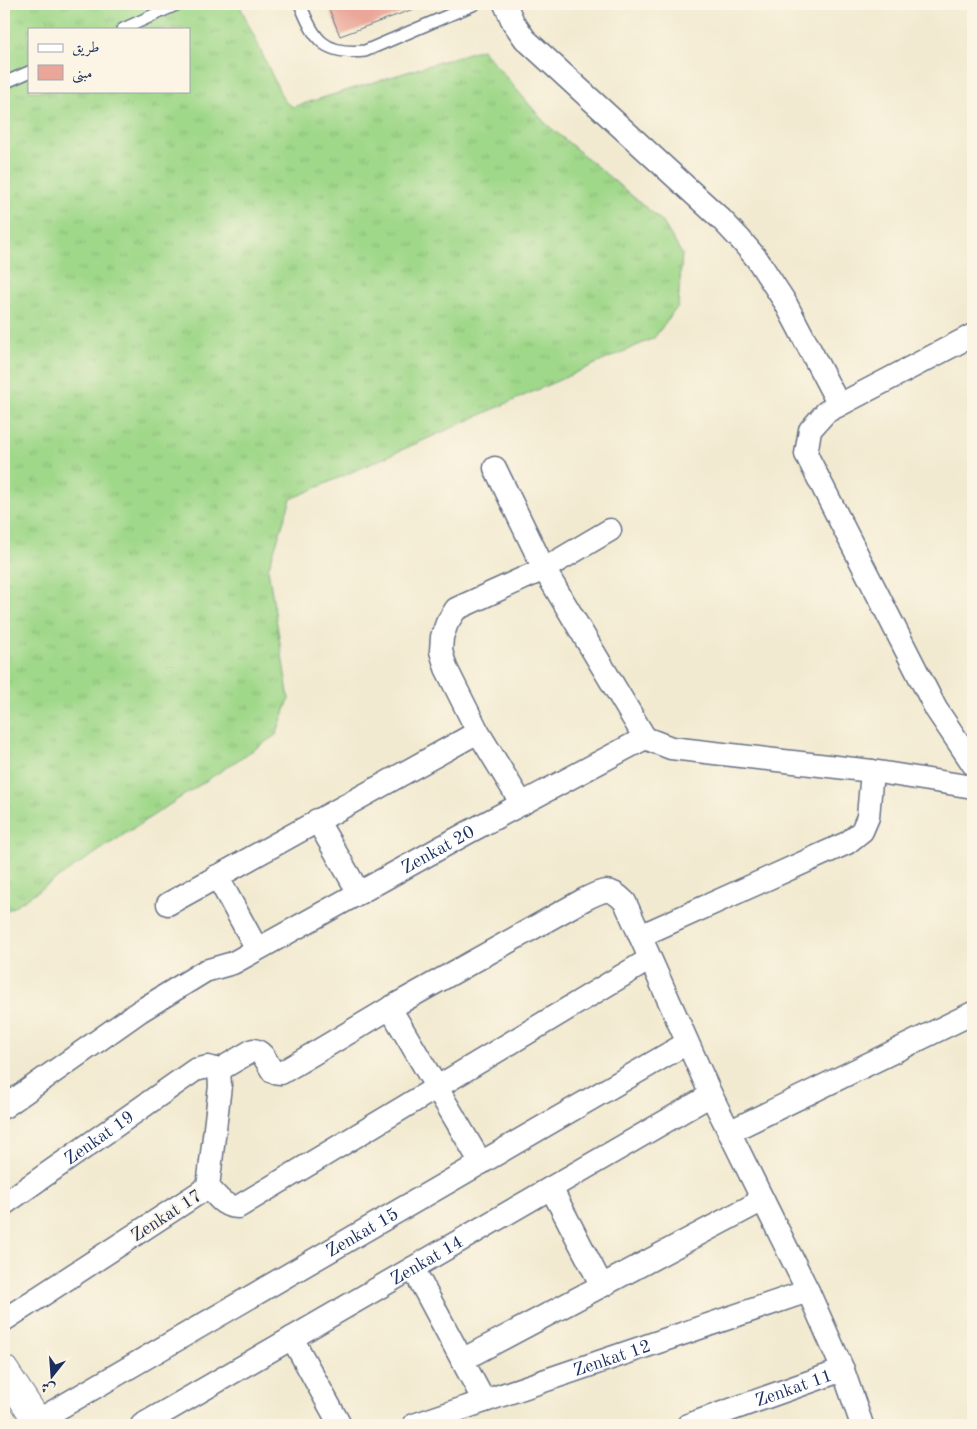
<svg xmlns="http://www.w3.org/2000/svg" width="977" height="1429" font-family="'Old Standard TT',Amiri,serif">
<defs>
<pattern id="grass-tufts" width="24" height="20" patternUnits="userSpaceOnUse" patternTransform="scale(1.25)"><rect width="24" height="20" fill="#a0d88a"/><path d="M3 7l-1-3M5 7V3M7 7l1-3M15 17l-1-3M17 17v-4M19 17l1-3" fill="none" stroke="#89ba7a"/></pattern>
</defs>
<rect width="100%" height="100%" fill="#fcf5e5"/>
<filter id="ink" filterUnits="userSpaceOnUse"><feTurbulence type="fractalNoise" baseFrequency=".02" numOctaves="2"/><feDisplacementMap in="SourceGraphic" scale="10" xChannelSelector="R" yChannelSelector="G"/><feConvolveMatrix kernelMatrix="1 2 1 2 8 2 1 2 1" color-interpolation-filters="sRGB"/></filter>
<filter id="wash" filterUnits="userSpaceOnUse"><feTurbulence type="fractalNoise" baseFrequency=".0096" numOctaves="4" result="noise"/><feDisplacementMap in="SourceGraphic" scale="20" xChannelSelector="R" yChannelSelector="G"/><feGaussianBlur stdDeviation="1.12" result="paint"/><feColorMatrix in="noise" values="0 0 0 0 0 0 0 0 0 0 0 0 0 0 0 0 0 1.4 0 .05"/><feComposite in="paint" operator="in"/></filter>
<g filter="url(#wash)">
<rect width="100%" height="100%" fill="#f2ead0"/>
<!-- grass -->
<path fill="url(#grass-tufts)" stroke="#5e8474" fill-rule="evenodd" d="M 4,4 L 239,4 L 284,101 L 293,107 L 482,49 L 545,123 L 662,221 L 682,254 L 678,306 L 654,338 L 291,499 L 268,569 L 289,699 L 276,735 L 4,913 ZM 29,29 L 189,29 L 189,91 L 29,91 Z"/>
<g id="blocks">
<!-- building -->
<path fill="#eaa698" d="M 327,4 L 427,4 L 340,36 Z"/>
</g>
</g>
<g filter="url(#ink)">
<use href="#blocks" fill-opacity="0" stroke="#667086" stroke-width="1"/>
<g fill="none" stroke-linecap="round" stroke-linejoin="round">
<!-- service casing -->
<g stroke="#667086" stroke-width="14">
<path id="service" d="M 300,4 C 315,40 323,55 365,51 L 475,4
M 123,29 L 178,4
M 4,83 L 29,72"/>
</g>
<!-- minor casing -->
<g stroke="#667086" stroke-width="25">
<g id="minor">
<path d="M 505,4 L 513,22 L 525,39 L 721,219 L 740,239 L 757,259 L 785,302 L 839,405"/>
<path d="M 973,335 L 826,412 L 810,430 L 806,454 L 936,709 L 973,764"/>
<path d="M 495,468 L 544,569 L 645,738 L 671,748 L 872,771 L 973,787"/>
<path d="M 478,732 L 522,804"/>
<path d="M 317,820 L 359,893"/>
<path d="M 217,876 L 257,949"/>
<path d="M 168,904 L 478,732 L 446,668 L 441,651 L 442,637 L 447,623 L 456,609 L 544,569 L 610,530"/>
<path d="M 640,936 L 847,843 L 862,831 L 868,817 L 872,771"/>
<path d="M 390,1008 L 481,1163"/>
<path d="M 219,1070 L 253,1050 C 264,1051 267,1064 273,1072 L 281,1073 L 390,1008 L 585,899 C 604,890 610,886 625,902 L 711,1095 L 808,1291 L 843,1370 L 862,1425"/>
<path id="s1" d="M 4,1107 L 140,1011 L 205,971 L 233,963 L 467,833 L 645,738"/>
<path d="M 729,1132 L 973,1013"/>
<path d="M 208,1187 C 218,1197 223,1207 238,1207 L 650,959"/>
<path d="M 551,1188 L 602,1286"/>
<path id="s2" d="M 4,1204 L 195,1070 L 208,1067 L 219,1070 L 220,1086 L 208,1187 L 4,1320"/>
<path d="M 413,1268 L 484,1401"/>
<path d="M 292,1338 L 340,1425"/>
<path d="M 462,1360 L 763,1200"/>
<path id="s3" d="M 37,1421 L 687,1043"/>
<path id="s4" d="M 142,1425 L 711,1095"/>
<path id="s5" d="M 414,1425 L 808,1291"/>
<path id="s6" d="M 688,1425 L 843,1370"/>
</g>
</g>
<!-- tertiary casing -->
<g stroke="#667086" stroke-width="30">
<path id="tertiary" d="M 4,1370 L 40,1425"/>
</g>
<!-- service -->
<use href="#service" stroke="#fff" stroke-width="11"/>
<!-- minor -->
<use href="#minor" stroke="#fff" stroke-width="22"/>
<!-- tertiary -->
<use href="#tertiary" stroke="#fff" stroke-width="28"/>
</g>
</g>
<g text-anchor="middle" stroke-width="4" stroke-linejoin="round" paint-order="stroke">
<!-- street labels -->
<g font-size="18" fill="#1b2f5e" stroke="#fcf5e5">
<text dy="6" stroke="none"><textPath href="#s1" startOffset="506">Zenkat 20</textPath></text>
<text dy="6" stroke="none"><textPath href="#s2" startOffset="116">Zenkat 19</textPath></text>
<text transform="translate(166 1215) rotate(-33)" y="6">Zenkat 17</text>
<text dy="6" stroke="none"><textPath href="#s3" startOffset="376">Zenkat 15</textPath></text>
<text dy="6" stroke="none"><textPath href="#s4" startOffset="329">Zenkat 14</textPath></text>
<text dy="6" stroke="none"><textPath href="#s5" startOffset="209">Zenkat 12</textPath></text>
<text dy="6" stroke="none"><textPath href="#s6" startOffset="112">Zenkat 11</textPath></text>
</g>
</g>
<!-- margin -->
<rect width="977" height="1429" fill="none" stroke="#fcf5e5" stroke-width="20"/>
<!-- legend -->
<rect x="28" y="28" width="162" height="65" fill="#fcf5e5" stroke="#a2a6af"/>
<rect x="38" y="44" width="25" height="8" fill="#ffffff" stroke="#a2a6af"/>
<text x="72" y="52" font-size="15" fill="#1b2f5e">طريق</text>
<rect x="38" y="65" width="25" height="15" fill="#eaa698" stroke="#a2a6af"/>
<text x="72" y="78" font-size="15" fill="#1b2f5e">مبنى</text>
<!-- north arrow -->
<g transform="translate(52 1376) rotate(197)" stroke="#fcf5e5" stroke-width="4" paint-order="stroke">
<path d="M0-4L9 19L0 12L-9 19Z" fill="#1b2f5e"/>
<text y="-8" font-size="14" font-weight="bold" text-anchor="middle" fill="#1b2f5e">ش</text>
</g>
</svg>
